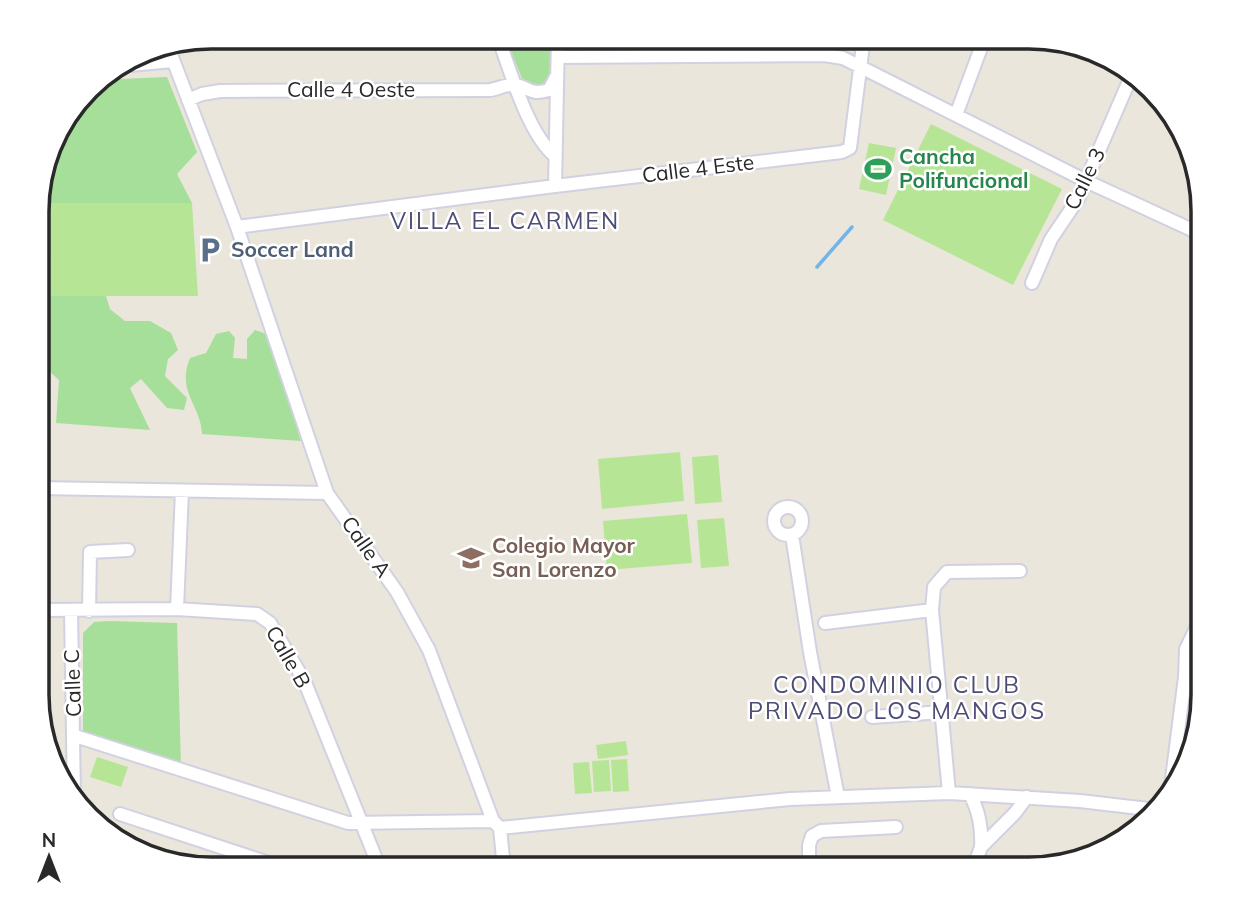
<svg xmlns="http://www.w3.org/2000/svg" width="1240" height="906" font-family="Mulish,sans-serif">
<rect width="100%" height="100%" fill="#eae6db"/>
<!-- green -->
<path fill="#a6df9a" d="M 505,37 L 551,37 C 552,56 558,79 537,87 L 523,81 Z
M 167,77 L 197,152 L 177,174 L 192,203 L 38,203 L 38,188 L 60,124 L 96,80 Z
M 38,296 L 106,296 L 110,309 L 125,321 L 150,321 L 171,333 L 178,350 L 168,359 L 165,376 L 187,398 L 184,410 L 167,408 L 141,379 L 130,388 L 150,430 L 56,423 L 59,380 L 41,364 L 38,368 Z
M 255,330 L 267,334 L 301,441 L 202,434 C 201,405 176,392 190,358 L 206,353 L 216,334 L 229,331 L 235,338 L 233,358 L 247,359 L 247,339 Z
M 109,621 L 177,623 L 181,766 L 83,733 L 83,633 L 94,622 Z"/>
<!-- pitch -->
<path fill="#b6e596" d="M 931,124 L 1062,189 L 1013,285 L 883,220 Z
M 869,143 L 896,148 L 886,195 L 859,189 Z
M 38,203 L 192,203 L 198,296 L 38,296 Z
M 680,452 L 684,501 L 602,509 L 598,459 Z
M 718,455 L 722,502 L 695,504 L 692,457 Z
M 687,514 L 692,563 L 607,570 L 603,521 Z
M 724,518 L 729,566 L 701,568 L 697,520 Z
M 626,741 L 628,755 L 598,759 L 596,745 Z
M 97,757 L 128,767 L 121,787 L 90,777 Z
M 627,759 L 629,791 L 613,792 L 611,760 Z
M 609,760 L 611,791 L 594,792 L 592,761 Z
M 589,762 L 592,793 L 575,794 L 573,763 Z"/>
<g fill="none" stroke-linecap="round" stroke-linejoin="round">
<!-- stream -->
<path stroke="#73b5e8" stroke-width="3.5" d="M 817,267 L 852,227"/>
<!-- minor casing -->
<g stroke="#d1d1e1" stroke-width="16">
<path id="minor" d="M 498,37 C 510,70 528,134 555,156
M 167,44 L 237,227 L 327,493 L 397,592 L 429,650 L 493,821 L 500,828 L 504,869
M 558,57 L 824,55 L 843,58 L 1086,181 L 1203,235
M 120,66 L 172,61
M 188,100 L 202,94 L 220,91 L 490,90 C 497,89 507,84 514,85 C 529,86 528,96 549,90 L 557,75
M 956,115 L 985,37
M 555,186 L 558,37
M 237,227 L 555,186 L 842,152 L 850,148 L 864,37
M 1032,283 L 1051,239 L 1078,199 L 1133,72
M 38,488 L 327,493
M774 521a14 14 0 1 1 28 0a14 14 0 1 1-28 0Z
M 792,535 L 810,652 L 838,797
M 177,609 L 182,491
M 38,610 L 177,609 L 257,614 L 270,623 L 304,680 L 380,869
M 71,610 L 74,798
M 89,611 L 90,552 L 128,550
M 825,623 L 932,610
M 872,717 L 942,712
M 75,736 L 348,823 L 493,821
M 949,793 L 932,610 L 934,587 L 947,572 L 1020,571
M 970,794 C 979,812 982,827 981,847
M 1170,794 L 1185,677 L 1186,649 L 1203,614
M 120,814 L 287,869
M 500,828 L 790,799 L 949,793 L 1080,801 L 1157,810
M 809,869 L 809,845 L 812,836 L 821,831 L 896,827
M 973,869 L 981,847 L 1015,813 L 1027,797"/>
</g>
<!-- minor -->
<use href="#minor" stroke="#fff" stroke-width="12"/>
</g>
<!-- icons -->
<defs>
<g id="stadium-bare" transform="scale(2.1)"><path d="M0-5a6.5 5 0 1 0 0 10a6.5 5 0 1 0 0-10ZM-3.5-1.8h7v3.6h-7Z" fill="#2e9e5b" stroke="#fff" stroke-width="2.5" paint-order="stroke"/></g>
<g id="parking-bare" transform="scale(2.1)"><path d="M-3.5-5.5H1a3.5 3.5 0 0 1 0 7H-1V5.5H-3.5ZM-1-3.4V-.6H.8a1.4 1.4 0 0 0 0-2.8Z" fill="#5c6f8a" stroke="#fff" stroke-width="2.5" paint-order="stroke"/></g>
<g id="school-bare" transform="scale(2.1)"><path d="M0-5L7-2L0 1L-7-2ZM-4 1L0 2.5L4 1V4Q0 6-4 4Z" fill="#8d6e63" stroke="#fff" stroke-width="2.5" paint-order="stroke"/></g>
</defs>
<g fill-rule="evenodd">
<use href="#stadium-bare" x="878" y="169"/>
<use href="#parking-bare" x="210" y="250"/>
<use href="#school-bare" x="471" y="558"/>
</g>
<g text-anchor="middle" stroke-width="5" stroke-linejoin="round" paint-order="stroke">
<!-- street labels -->
<g font-size="21" fill="#292929" stroke="#fff">
<text x="351" y="97">Calle 4 Oeste</text>
<text transform="translate(698 169) rotate(-7)" y="7">Calle 4 Este</text>
<text transform="translate(1085 179) rotate(-64)" y="7">Calle 3</text>
<text transform="translate(366 547) rotate(55)" y="7">Calle A</text>
<text transform="translate(288 657) rotate(60)" y="7">Calle B</text>
<text transform="translate(73 683) rotate(-92)" y="7">Calle C</text>
</g>
<!-- leisure labels -->
<g font-size="21" font-weight="bold" fill="#27864d" stroke="#fff" text-anchor="start">
<text x="899" y="164">Cancha<tspan x="899" dy="24">Polifuncional</tspan></text>
</g>
<!-- service labels -->
<g font-size="21" font-weight="bold" fill="#4e5e75" stroke="#fff" text-anchor="start">
<text x="231" y="257">Soccer Land</text>
</g>
<!-- education labels -->
<g font-size="21" font-weight="bold" fill="#785e54" stroke="#fff" text-anchor="start">
<text x="492" y="553">Colegio Mayor<tspan x="492" dy="24">San Lorenzo</tspan></text>
</g>
<!-- neighbourhood labels -->
<g font-size="23" letter-spacing="2" fill="#4c4c77" stroke="#fff">
<text x="505" y="229">VILLA EL CARMEN</text>
<text x="897" y="693">CONDOMINIO CLUB<tspan x="897" dy="26">PRIVADO LOS MANGOS</tspan></text>
</g>
</g>
<!-- crop -->
<path d="M0 0H1240V906H0ZM211 49H1029A162 162 0 0 1 1191 211V695A162 162 0 0 1 1029 857H211A162 162 0 0 1 49 695V211A162 162 0 0 1 211 49Z" fill="#fff" fill-rule="evenodd"/>
<path fill="none" stroke="#292929" stroke-width="3.5" d="M211 49H1029A162 162 0 0 1 1191 211V695A162 162 0 0 1 1029 857H211A162 162 0 0 1 49 695V211A162 162 0 0 1 211 49Z"/>
<!-- north arrow -->
<g transform="translate(49 857)" stroke="#ffffff" stroke-width="5" paint-order="stroke">
<path d="M0-5L12 26L0 18L-12 26Z" fill="#292929"/>
<text y="-10" font-size="19" font-weight="bold" text-anchor="middle" fill="#292929">N</text>
</g>
</svg>
